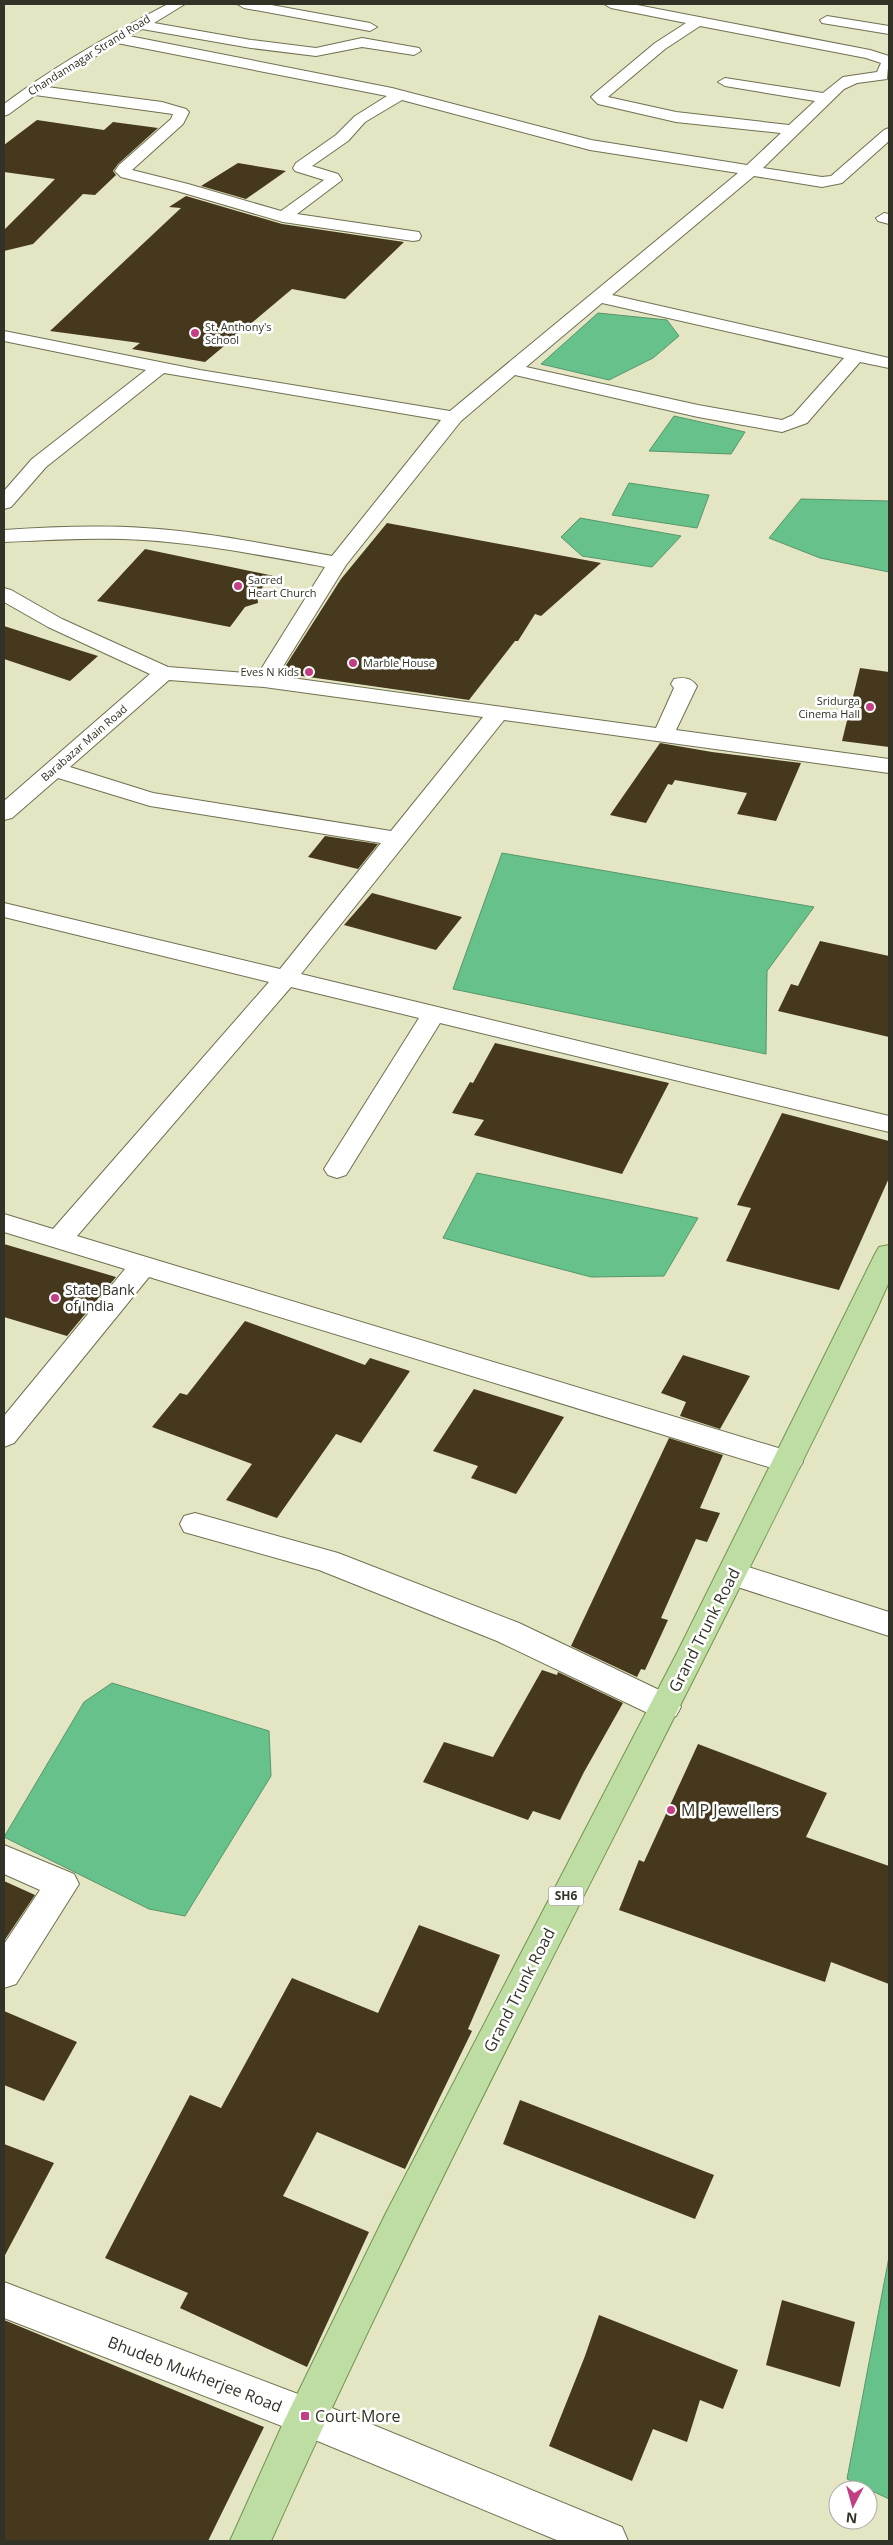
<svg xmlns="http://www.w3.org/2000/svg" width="893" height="2545" font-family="'Open Sans',sans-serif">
<rect width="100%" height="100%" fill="#e4e5c3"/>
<!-- water -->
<path fill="#67c18a" stroke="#57966c" d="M 598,313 L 667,320 L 679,336 L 653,358 L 609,380 L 541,364 Z
M 674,416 L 745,432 L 731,454 L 649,451 Z
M 629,483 L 709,495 L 697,528 L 612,515 Z
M 801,499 L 889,501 L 889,572 L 820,558 L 769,538 Z
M 580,518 L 681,536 L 652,567 L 582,556 L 561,537 Z
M 502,853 L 814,907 L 767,971 L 766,1054 L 453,989 Z
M 477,1173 L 698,1218 L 664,1276 L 591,1277 L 443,1238 Z
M 112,1683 L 269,1731 L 271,1776 L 185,1916 L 149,1909 L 4,1837 L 84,1702 Z
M 889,2257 L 889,2499 L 847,2479 Z"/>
<!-- building -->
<path fill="#45381d" d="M 37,120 L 104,130 L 113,122 L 158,128 L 118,164 L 113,171 L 116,175 L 95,195 L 83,194 L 33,244 L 4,251 L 4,230 L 55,179 L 4,172 L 4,145 Z
M 238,163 L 286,171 L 246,199 L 201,186 Z
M 186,196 L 282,224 L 404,242 L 345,299 L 292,289 L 205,362 L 132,349 L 140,343 L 50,331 L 181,208 L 169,207 Z
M 387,523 L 601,563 L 541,616 L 535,614 L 518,641 L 515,641 L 469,700 L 281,673 L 341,579 Z
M 145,549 L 274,576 L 257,593 L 258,603 L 245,607 L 230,627 L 97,601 Z
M 4,626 L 63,645 L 98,656 L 70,681 L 4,659 Z
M 860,668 L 889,672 L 889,747 L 842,741 Z
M 660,743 L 712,752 L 801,763 L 776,821 L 737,814 L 747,793 L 675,780 L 672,785 L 668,784 L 646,823 L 610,815 Z
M 325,836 L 378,844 L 358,869 L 308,857 Z
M 372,893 L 462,917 L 436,950 L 344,925 Z
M 820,941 L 889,956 L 889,1037 L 778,1011 L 791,984 L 798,986 Z
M 495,1043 L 669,1083 L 622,1174 L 474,1135 L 484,1120 L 452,1113 L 470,1082 L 473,1083 Z
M 782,1113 L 889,1141 L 889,1178 L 839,1290 L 726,1261 L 751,1208 L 737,1205 Z
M 4,1244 L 116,1277 L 67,1336 L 4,1317 Z
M 245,1321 L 365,1365 L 370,1358 L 410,1371 L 361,1443 L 336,1434 L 277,1518 L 226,1500 L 252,1464 L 152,1427 L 180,1393 L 187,1395 Z
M 683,1355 L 750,1376 L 720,1429 L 680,1416 L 686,1402 L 661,1393 Z
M 474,1389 L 564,1417 L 516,1494 L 471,1478 L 478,1466 L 433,1451 Z
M 669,1438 L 723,1455 L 700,1508 L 720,1513 L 707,1542 L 696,1539 L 661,1618 L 668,1620 L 645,1670 L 641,1669 L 637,1677 L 571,1646 Z
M 542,1670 L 557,1675 L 558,1672 L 623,1703 L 584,1772 L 560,1820 L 533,1811 L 528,1820 L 423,1782 L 444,1742 L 493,1757 Z
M 698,1744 L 827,1793 L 806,1837 L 889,1866 L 889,1984 L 831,1962 L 825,1982 L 619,1910 L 639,1860 L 644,1862 Z
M 4,1881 L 35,1895 L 4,1941 Z
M 419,1925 L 500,1955 L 468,2029 L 472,2031 L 405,2169 L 317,2132 L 283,2196 L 369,2232 L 307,2367 L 180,2308 L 188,2293 L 105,2258 L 190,2095 L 221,2108 L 292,1978 L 378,2013 Z
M 4,2011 L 77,2042 L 44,2101 L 4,2085 Z
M 520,2100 L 714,2175 L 695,2219 L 503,2144 Z
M 4,2144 L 54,2163 L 4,2257 Z
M 782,2300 L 855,2322 L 840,2387 L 766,2365 Z
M 599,2315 L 738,2370 L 723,2409 L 700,2400 L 687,2442 L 653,2429 L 632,2481 L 549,2446 L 585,2356 Z
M 4,2320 L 264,2427 L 208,2541 L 4,2541 Z"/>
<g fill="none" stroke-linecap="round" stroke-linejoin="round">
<!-- street casing -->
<g stroke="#707052" stroke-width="2">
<path id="street" d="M 168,4 L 185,4 L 154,23 L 251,40 L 316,48 L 362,38 L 419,48 L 421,51 L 414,55 L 362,47 L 316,56 L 251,48 L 142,29 L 129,36 L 392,88 L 591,140 L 747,165 L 781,133 L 676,122 L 598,104 L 591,97 L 594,94 L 655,43 L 686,23 L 611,8 L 604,4 L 632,4 L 870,50 L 889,56 L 887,79 L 857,83 L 844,89 L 763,168 L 822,177 L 831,176 L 884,130 L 889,128 L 889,141 L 842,183 L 822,187 L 754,176 L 612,295 L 889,358 L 889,368 L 860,362 L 807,423 L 782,432 L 698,417 L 515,375 L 461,421 L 346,565 L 277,676 L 656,728 L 674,688 L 671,684 L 674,679 C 684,677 691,678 697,686 L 676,730 L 889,759 L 889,773 L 504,720 L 301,974 L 889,1116 L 889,1132 L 440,1023 L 346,1175 L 337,1178 L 328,1175 L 324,1169 L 419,1018 L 291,987 L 77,1236 L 798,1454 L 803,1462 L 798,1470 L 788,1473 L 149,1277 L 14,1443 L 4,1447 L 4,1416 L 125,1269 L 4,1232 L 4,1214 L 53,1229 L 269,982 L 4,917 L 4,903 L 280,969 L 381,843 L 150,806 L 58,778 L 12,818 L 4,820 L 4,801 L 150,674 L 48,627 L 4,602 L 4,588 L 11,590 L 62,619 L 168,667 L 258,674 L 325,567 C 265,556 205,544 144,540 C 98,537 51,540 4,542 L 4,530 C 50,527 98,525 144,528 C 208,532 270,545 332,556 L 441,420 L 164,373 L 46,467 L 11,507 L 4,509 L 4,491 L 32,459 L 146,370 L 4,341 L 4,331 L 200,370 L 450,411 L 738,173 L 590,150 L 402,100 L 365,122 L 348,141 L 312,166 L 338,174 L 342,180 L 297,214 L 419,232 L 421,236 L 419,240 L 413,241 L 283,222 L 177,191 L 121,177 L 115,171 L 119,165 L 171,119 L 173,114 L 35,95 L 9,114 L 4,116 L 4,104 C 55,66 111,34 168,4 ZM 700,26 L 866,58 L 881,63 L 877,72 L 843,77 L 823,93 L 725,78 L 718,82 L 725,86 L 815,101 L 789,125 L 676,112 L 608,97 L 665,49 ZM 117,43 L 387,96 L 355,116 L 336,135 L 296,163 L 293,168 L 295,171 L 324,180 L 281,211 L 188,184 L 132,170 L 183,124 L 189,112 L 186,109 L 162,102 L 47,87 ZM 602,303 L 844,358 L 793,415 L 782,420 L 698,405 L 526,367 ZM 169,680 L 264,687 L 483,717 L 391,831 L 153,793 L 70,767 Z
M 237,4 L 266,4 L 370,23 L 377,27 L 370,31 L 244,8 Z
M 827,16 L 889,26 L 889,34 L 822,23 L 820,20 Z
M 884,213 L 889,214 L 889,224 L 878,221 L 876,218 Z
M 195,1513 L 338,1553 L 519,1623 L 676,1698 L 681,1707 L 676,1716 L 665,1720 L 654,1716 L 497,1641 L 319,1570 L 184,1532 L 180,1524 L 184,1516 Z
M 733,1562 L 889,1612 L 889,1636 L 722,1582 L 718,1574 L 722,1566 Z
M 4,1845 L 74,1874 L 79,1884 L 16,1984 L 4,1988 L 4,1944 L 40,1890 L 4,1874 Z
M 4,2282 L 319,2402 L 325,2416 L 319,2430 L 305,2435 L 4,2318 Z"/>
</g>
<!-- secondary casing -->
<g stroke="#707052" stroke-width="2">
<path id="secondary" d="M 305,2397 L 622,2527 L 628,2541 L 559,2541 L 291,2430 L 285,2416 L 291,2402 Z"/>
</g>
<!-- primary casing -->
<g stroke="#71934f" stroke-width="2">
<path id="primary" d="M 889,1245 L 889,1282 L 876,1311 C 678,1723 458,2124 271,2541 L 230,2541 L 284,2421 L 386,2213 L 678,1651 L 875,1254 L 879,1247 Z"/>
</g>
<!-- street -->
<use href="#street" fill="#fff" fill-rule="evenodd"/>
<!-- secondary -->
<use href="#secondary" fill="#fff" fill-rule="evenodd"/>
<!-- primary -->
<use href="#primary" fill="#bedda3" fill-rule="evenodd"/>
</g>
<!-- markers -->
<g fill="#c33f84" stroke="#fff" stroke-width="2">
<circle cx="195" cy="333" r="5"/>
<circle cx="238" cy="586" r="5"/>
<circle cx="353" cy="663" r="5"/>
<circle cx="309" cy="672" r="5"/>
<circle cx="870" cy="707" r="5"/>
<circle cx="55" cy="1298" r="5"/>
<circle cx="671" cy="1810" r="5"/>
<rect x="300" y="2411" width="10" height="10" rx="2.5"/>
</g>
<g text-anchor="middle" stroke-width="5" stroke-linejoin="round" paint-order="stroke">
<!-- far-street labels -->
<g font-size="11" fill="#323326" stroke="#fff">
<text transform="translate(89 55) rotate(-32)" y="4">Chandannagar Strand Road</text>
<text transform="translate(84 743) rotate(-41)" y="4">Barabazar Main Road</text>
</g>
<!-- far-poi labels -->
<g font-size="11" fill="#323326" stroke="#fff" text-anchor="start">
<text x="205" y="331">St. Anthony's<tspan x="205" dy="13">School</tspan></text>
<text x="248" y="584">Sacred<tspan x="248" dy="13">Heart Church</tspan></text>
<text x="363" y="667">Marble House</text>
<text x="299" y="676" text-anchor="end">Eves N Kids</text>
<text x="860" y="705" text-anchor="end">Sridurga<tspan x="860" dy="13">Cinema Hall</tspan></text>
</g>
<!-- shield labels -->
<rect fill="#fff" stroke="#707067" stroke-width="1" x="548.5" y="1886.5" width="35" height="19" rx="4"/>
<g font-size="12" font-weight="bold" fill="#323326">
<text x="566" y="1900">SH6</text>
</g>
<!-- poi labels -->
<g font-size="14" fill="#323326" stroke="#fff" text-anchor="start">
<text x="65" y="1295">State Bank<tspan x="65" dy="16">of India</tspan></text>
</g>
<!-- near-street labels -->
<g font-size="16" fill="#323326" stroke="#fff">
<text transform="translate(704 1630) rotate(-63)" y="6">Grand Trunk Road</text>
<text transform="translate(519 1990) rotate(-63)" y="6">Grand Trunk Road</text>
<text transform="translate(195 2374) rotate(21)" y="6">Bhudeb Mukherjee Road</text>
</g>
<!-- near-poi labels -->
<g font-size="16" fill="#323326" stroke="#fff" text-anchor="start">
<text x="681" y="1816">M P Jewellers</text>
<text x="315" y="2422">Court More</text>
</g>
</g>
<!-- border -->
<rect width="893" height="2545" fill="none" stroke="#323326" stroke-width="10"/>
<!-- north arrow -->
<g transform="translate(853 2505) rotate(186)"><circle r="24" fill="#ffffff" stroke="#adada8"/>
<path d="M0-4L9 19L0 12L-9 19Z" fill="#c33f84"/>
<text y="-8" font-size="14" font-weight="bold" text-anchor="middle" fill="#323326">N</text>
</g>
</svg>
